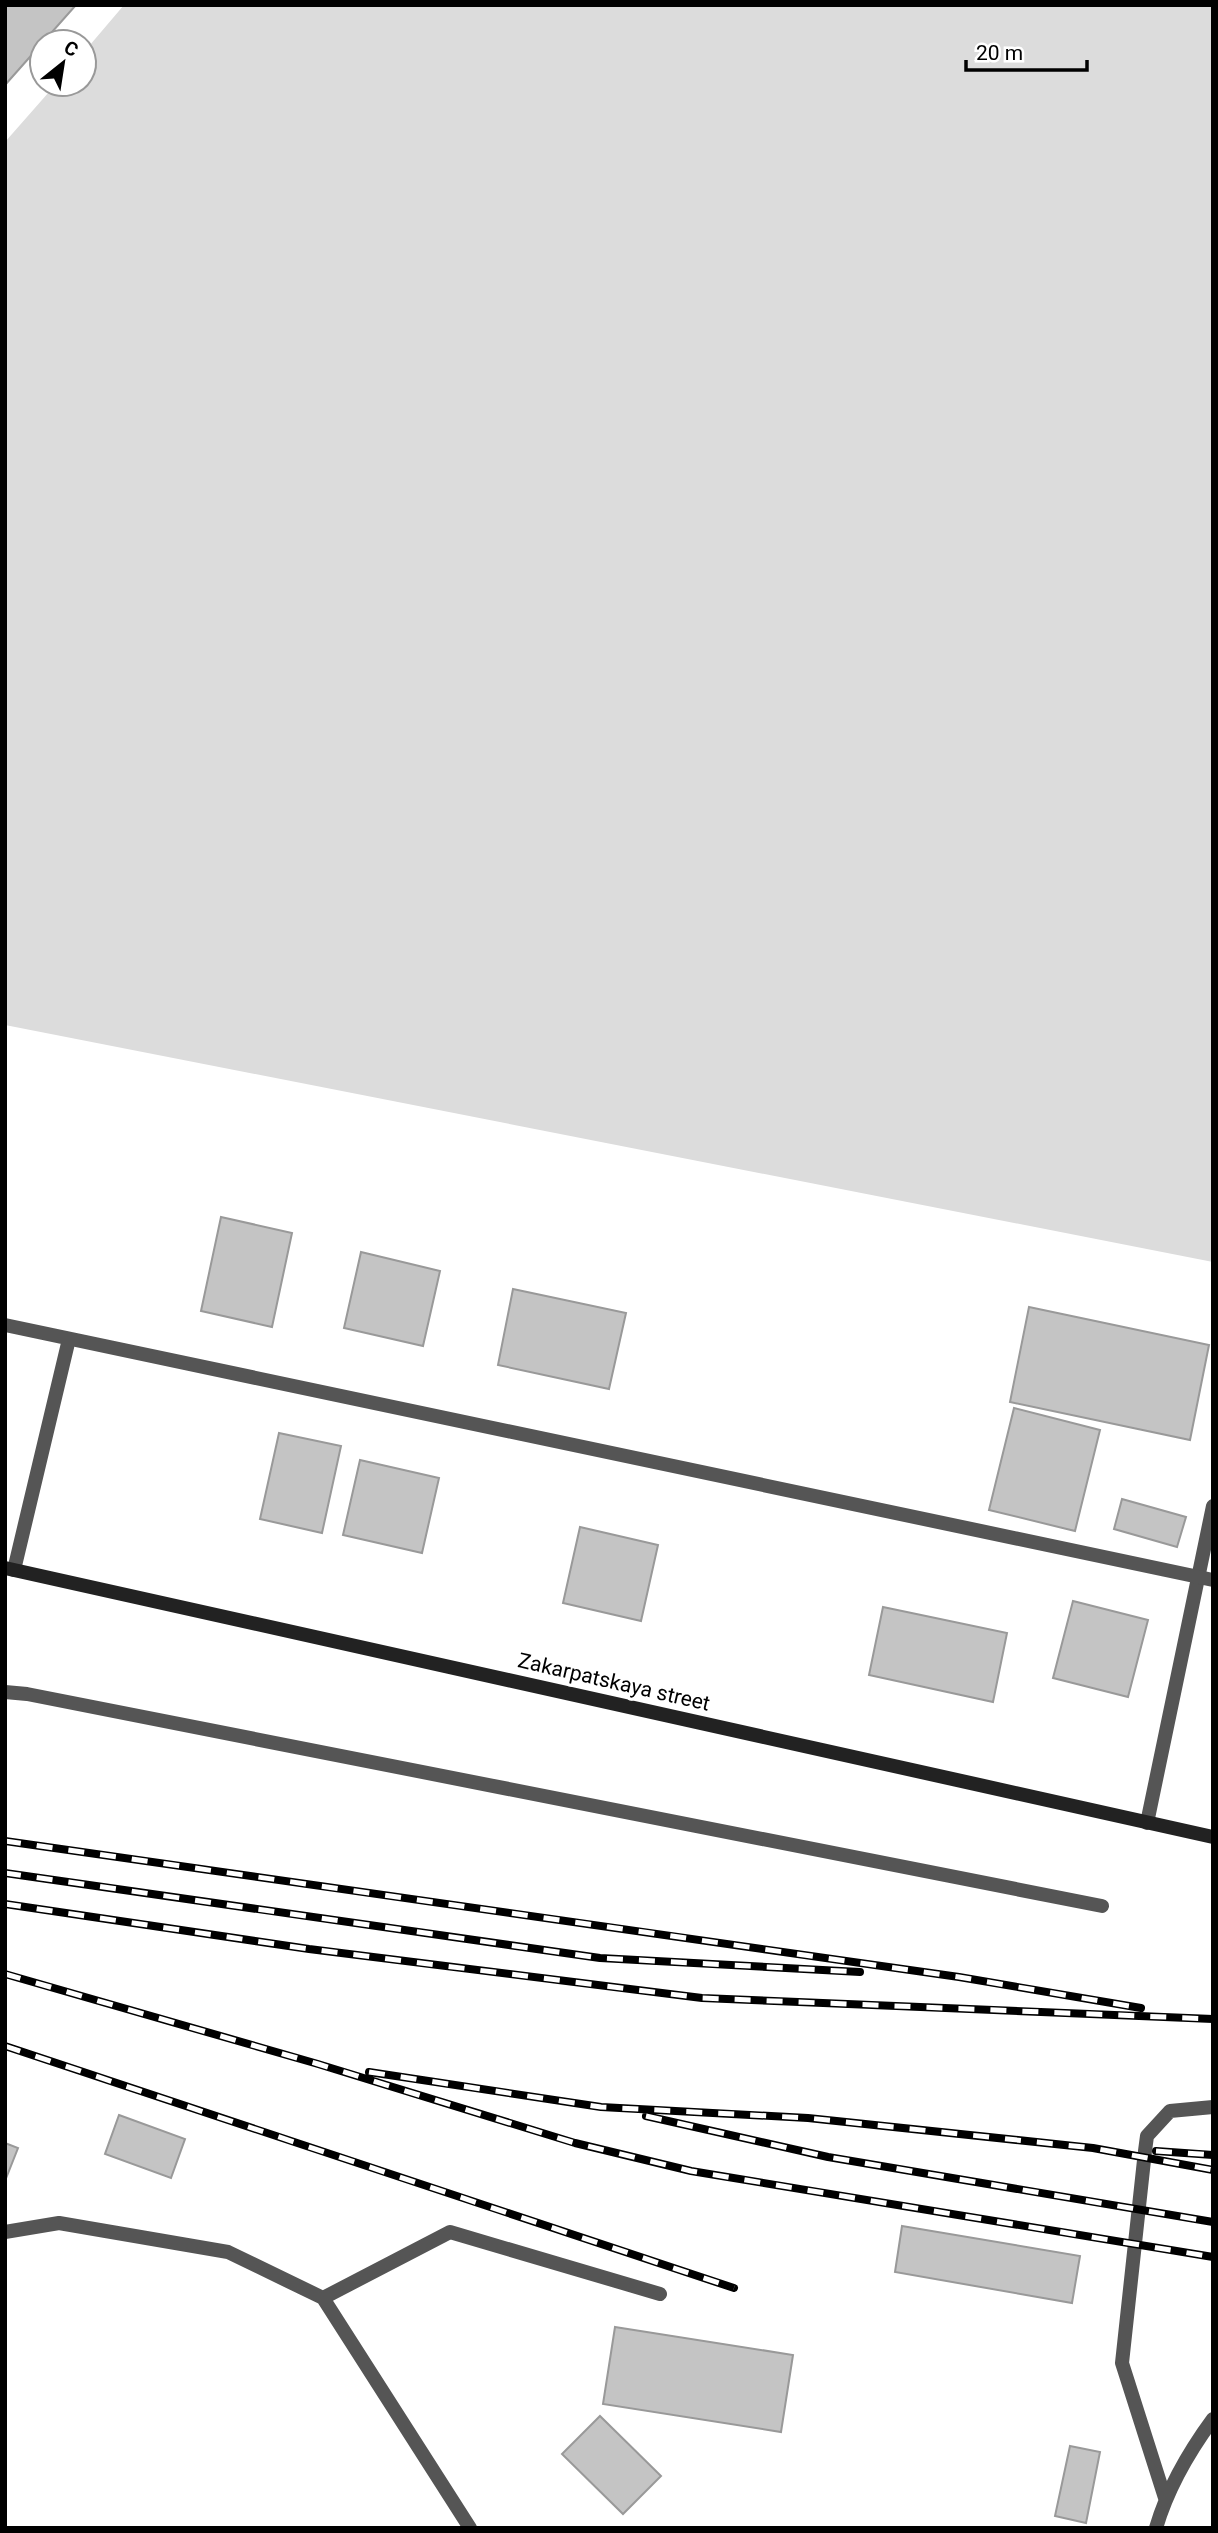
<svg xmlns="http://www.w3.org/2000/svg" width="1218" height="2533" font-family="Roboto,sans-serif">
<rect width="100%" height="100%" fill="#fff"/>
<!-- green -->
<path fill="#dcdcdc" d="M 124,5 L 1213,5 L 1213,1262 L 5,1025 L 5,142 L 56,84 L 84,84 L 84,52 Z"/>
<!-- building -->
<path fill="#c4c4c4" stroke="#999" stroke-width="2" d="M 5,5 L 76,5 L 5,85 Z
M 221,1217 L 292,1233 L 272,1327 L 201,1311 Z
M 361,1252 L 440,1271 L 423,1346 L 344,1328 Z
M 513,1289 L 626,1313 L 609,1389 L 498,1365 Z
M 1029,1307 L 1209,1345 L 1190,1440 L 1010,1402 Z
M 1014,1408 L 1100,1430 L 1075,1531 L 989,1510 Z
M 279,1433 L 341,1446 L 322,1533 L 260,1519 Z
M 360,1460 L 439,1478 L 422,1553 L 343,1535 Z
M 1122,1499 L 1186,1517 L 1177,1547 L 1114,1529 Z
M 580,1527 L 658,1545 L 641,1621 L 563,1603 Z
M 1073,1601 L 1148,1620 L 1128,1697 L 1053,1678 Z
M 883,1607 L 1007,1633 L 993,1702 L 869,1675 Z
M 119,2115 L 185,2139 L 171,2178 L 105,2154 Z
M 5,2143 L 18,2148 L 5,2181 Z
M 902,2226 L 1080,2256 L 1072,2303 L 895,2272 Z
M 615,2327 L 793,2355 L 781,2432 L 603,2404 Z
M 600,2416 L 661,2476 L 623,2514 L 562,2454 Z
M 1070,2446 L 1100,2452 L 1086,2523 L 1055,2516 Z"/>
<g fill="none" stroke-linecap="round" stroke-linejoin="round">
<!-- lane -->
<path stroke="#555" stroke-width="14" d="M 5,1692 L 27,1694 L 1102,1906
M 1147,1823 L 1213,1506
M 5,2232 L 59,2223 L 228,2252 L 323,2298 L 470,2528
M 323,2298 L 450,2232 L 660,2294
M 1165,2498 L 1122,2363 L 1145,2151 L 1147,2136 L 1170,2111 L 1213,2107
M 1156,2528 C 1168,2487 1188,2453 1213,2419"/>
<!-- street -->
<path stroke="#555" stroke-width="14" d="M 5,1325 L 1213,1580
M 14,1570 L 69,1339"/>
<!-- secondary -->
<path stroke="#222" stroke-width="14" d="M 5,1568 L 1213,1837"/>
<!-- rail casing -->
<g stroke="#000" stroke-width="8">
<path id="rail" d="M 5,1841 L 959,1977 L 1141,2008
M 5,1873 L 600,1958 L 860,1972
M 5,1904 L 309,1949 L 702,1998 L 1213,2019
M 5,1974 L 318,2064 L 575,2143 L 691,2171 L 1213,2257
M 5,2046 L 734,2288
M 369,2072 L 601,2107 L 808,2118 L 1093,2148 L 1213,2170
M 646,2116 L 828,2157 L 1213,2222
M 1156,2151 L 1213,2155"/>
</g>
<!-- rail -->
<use href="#rail" stroke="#fff" stroke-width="5" stroke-dasharray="16" stroke-linecap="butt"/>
</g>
<g text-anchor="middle" stroke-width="6" stroke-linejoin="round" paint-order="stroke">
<!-- street labels -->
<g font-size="21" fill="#000" stroke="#fff">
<text transform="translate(614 1682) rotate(13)" y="7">Zakarpatskaya street</text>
</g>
</g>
<!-- border -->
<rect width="1218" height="2533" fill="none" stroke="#000000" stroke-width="14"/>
<!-- north arrow -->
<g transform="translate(63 63) rotate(30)"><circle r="33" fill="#ffffff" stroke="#999999" stroke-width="2"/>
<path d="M0-5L12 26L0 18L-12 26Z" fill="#000000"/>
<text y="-10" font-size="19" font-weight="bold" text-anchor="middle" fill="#000000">С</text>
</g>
<!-- scale -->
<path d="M966 60v10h121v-10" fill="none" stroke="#000000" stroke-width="3.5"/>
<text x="976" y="60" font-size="21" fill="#000000" stroke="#ffffff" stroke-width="5" paint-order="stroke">20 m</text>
</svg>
